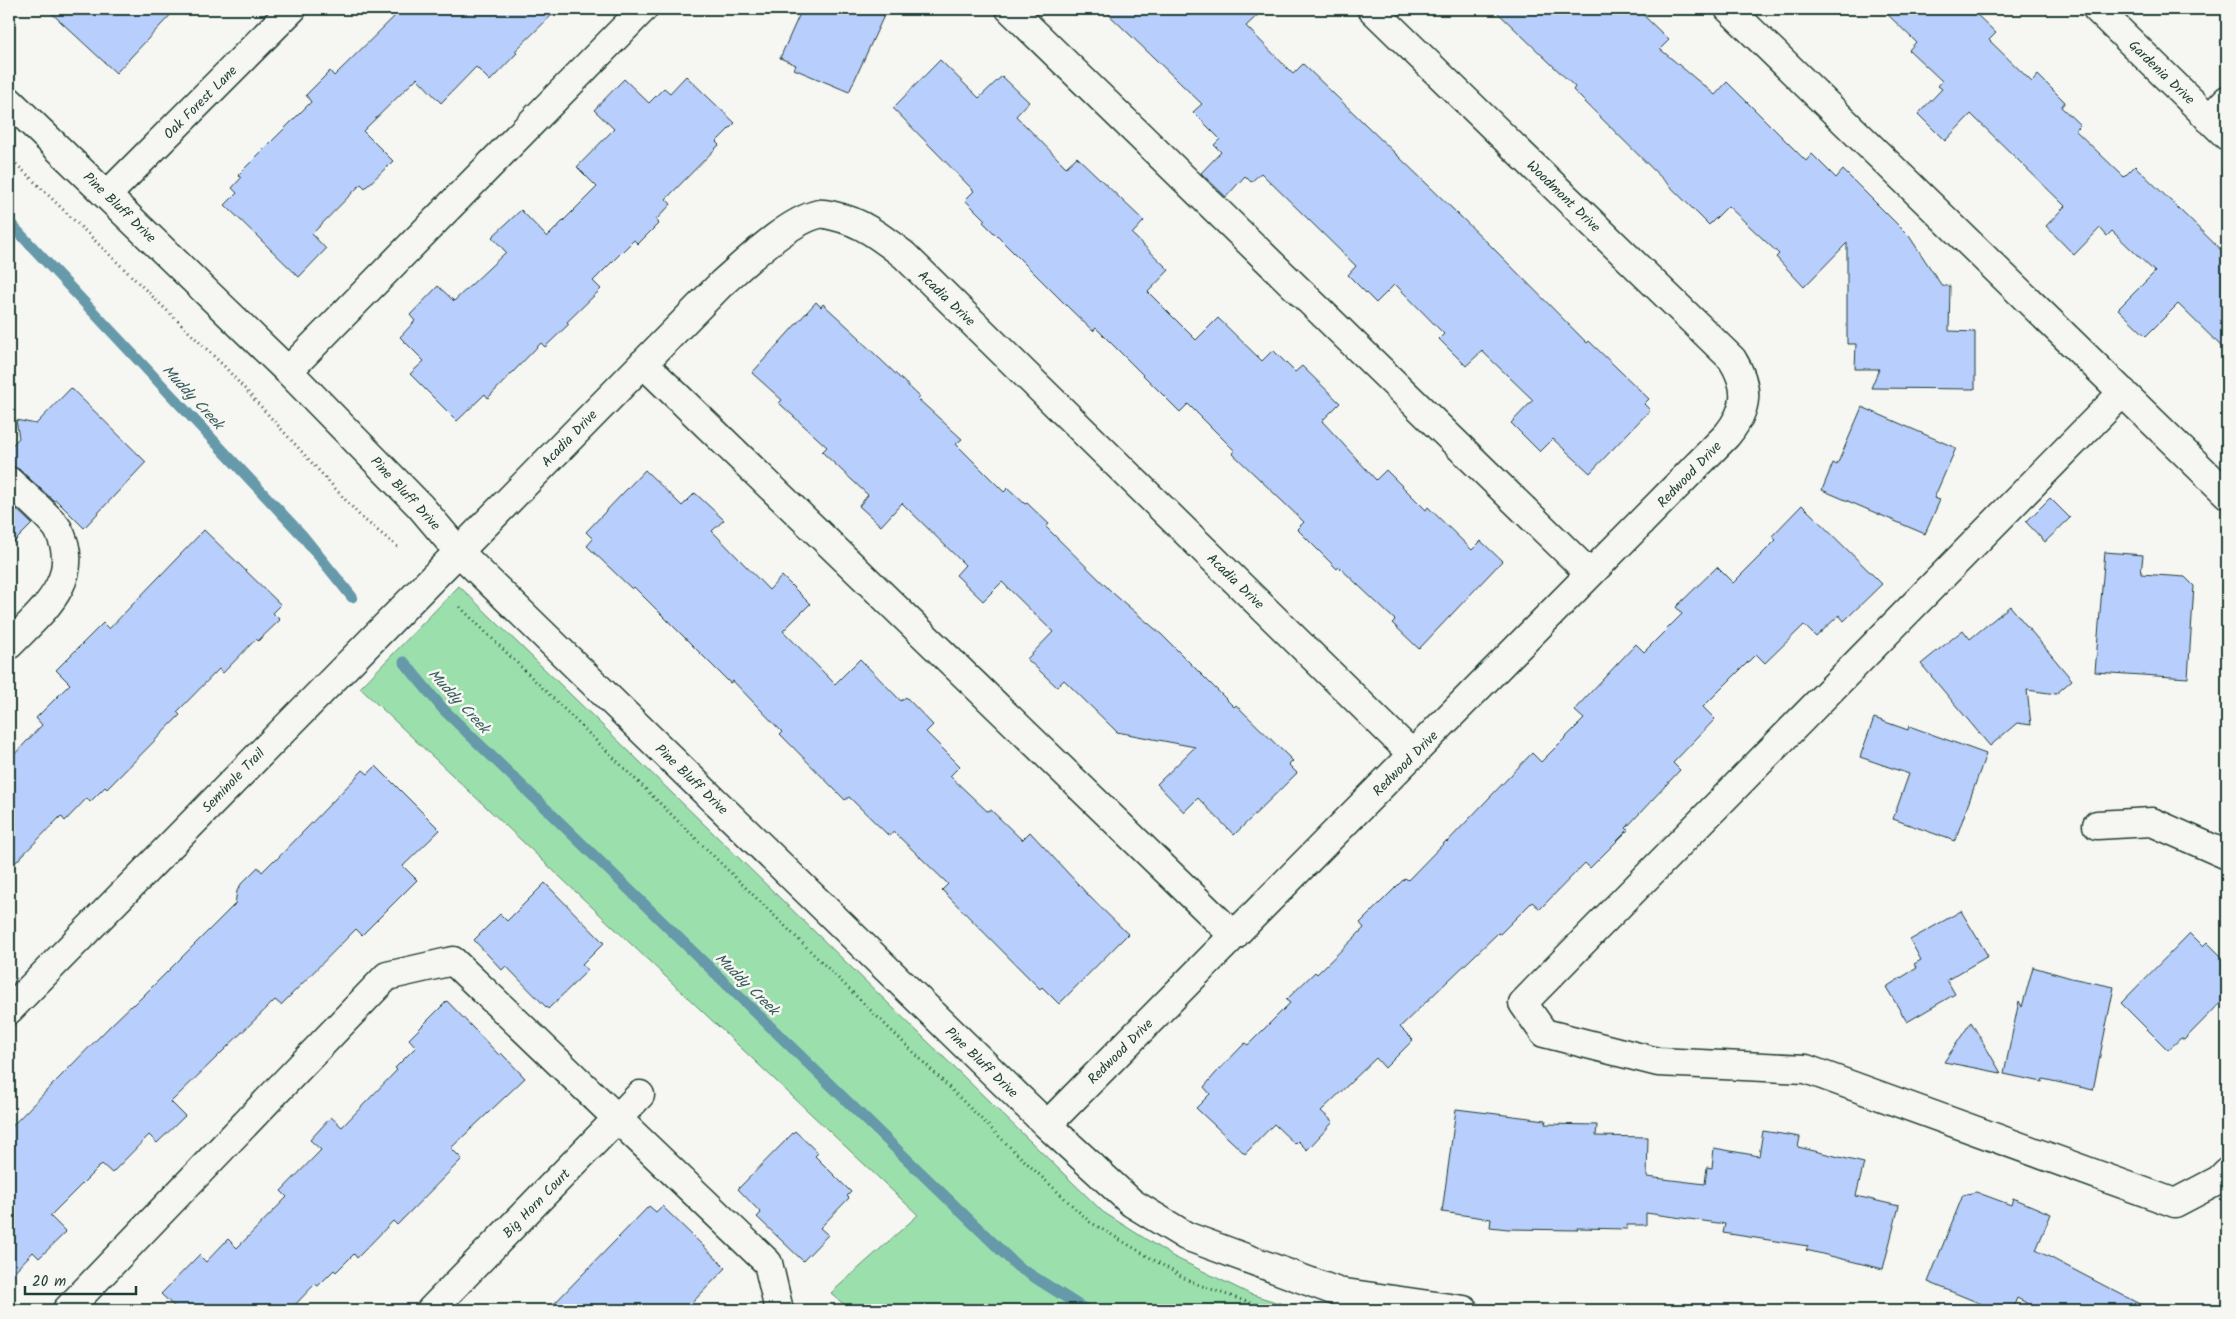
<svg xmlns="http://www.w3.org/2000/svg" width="2236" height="1319" font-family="Kalam,sans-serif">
<rect width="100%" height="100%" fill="#f6f6f2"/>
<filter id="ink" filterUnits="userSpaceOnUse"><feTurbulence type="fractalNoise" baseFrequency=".02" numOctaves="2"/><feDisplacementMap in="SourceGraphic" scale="10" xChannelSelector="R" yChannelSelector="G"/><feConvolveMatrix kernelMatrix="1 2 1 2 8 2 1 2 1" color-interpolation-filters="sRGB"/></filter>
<g filter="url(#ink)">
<!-- green -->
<path fill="#9be0ac" stroke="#5d8e70" d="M 459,586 L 1103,1212 L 1174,1257 L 1250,1294 L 1302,1310 L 850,1310 L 831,1293 L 918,1215 L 360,688 Z"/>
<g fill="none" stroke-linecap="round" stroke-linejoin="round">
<!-- stream -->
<path stroke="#6699a9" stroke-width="11" d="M 9,222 L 302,535 L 352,597
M 404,662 L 443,709 L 1017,1266 L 1086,1310"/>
</g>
<!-- building -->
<path fill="#b8cefd" stroke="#1f3d34" d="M 47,9 L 176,9 L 116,73 Z
M 402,9 L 558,9 L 515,51 L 517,53 L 490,81 L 476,67 L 441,103 L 417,78 L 363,131 L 393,161 L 365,188 L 361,184 L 312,234 L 326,249 L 299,277 L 225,205 L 237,193 L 232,188 L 241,178 L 238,175 L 311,102 L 306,95 L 330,71 L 334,76 Z
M 802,9 L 887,9 L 849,92 L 794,69 L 796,65 L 780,58 Z
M 1103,9 L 1264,9 L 1246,26 L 1293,74 L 1303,64 L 1490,245 L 1587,343 L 1589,341 L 1649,399 L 1644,404 L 1650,410 L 1590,473 L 1553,439 L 1540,452 L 1511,423 L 1533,400 L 1482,351 L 1466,366 L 1439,339 L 1444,334 L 1395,284 L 1376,303 L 1348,275 L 1356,266 L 1261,173 L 1251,182 L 1245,176 L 1226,197 L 1201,173 L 1221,152 L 1214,145 L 1220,139 L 1193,112 L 1202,104 Z
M 1494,9 L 1637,9 L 1669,40 L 1660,49 L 1715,95 L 1727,82 L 1806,161 L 1812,154 L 1836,178 L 1843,170 L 1909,236 L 1942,286 L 1950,286 L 1949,331 L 1975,332 L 1975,389 L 1871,388 L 1879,369 L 1855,369 L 1856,344 L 1847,344 L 1847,243 L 1804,287 L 1776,257 L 1779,254 L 1728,206 L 1709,225 L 1573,90 L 1575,87 Z
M 1882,9 L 1971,9 L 1996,33 L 1989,40 L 2032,82 L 2038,75 L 2065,102 L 2061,107 L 2080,125 L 2075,130 L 2124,177 L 2135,166 L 2227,256 L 2227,352 L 2178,304 L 2146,336 L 2118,309 L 2155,272 L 2112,231 L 2107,236 L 2100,228 L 2074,255 L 2046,226 L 2065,206 L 1971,114 L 1945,141 L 1918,114 L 1942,89 L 1938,86 L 1942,81 L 1909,50 L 1916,42 Z
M 940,60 L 979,98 L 1002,76 L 1029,102 L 1016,116 L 1066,167 L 1077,157 L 1144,221 L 1132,234 L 1169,270 L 1148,292 L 1196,340 L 1218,318 L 1262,361 L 1273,350 L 1295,372 L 1302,366 L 1340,403 L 1322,421 L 1376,480 L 1386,470 L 1426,510 L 1428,507 L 1472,550 L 1481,541 L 1502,561 L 1419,649 L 1392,623 L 1395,620 L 1339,567 L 1337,569 L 1297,529 L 1304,522 L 1232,453 L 1235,451 L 1188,404 L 1180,412 L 1096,328 L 1093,331 L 1071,310 L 983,222 L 985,220 L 965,200 L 974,191 L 893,108 Z
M 686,76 L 735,123 L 716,142 L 719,145 L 666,199 L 671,204 L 656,220 L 659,223 L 638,244 L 634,240 L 593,281 L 601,289 L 567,322 L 569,324 L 545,347 L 541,343 L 488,398 L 485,394 L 457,421 L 410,374 L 424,361 L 400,337 L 415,321 L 410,315 L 438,286 L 454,301 L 506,252 L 492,237 L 521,210 L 547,237 L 597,187 L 577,167 L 614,129 L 594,110 L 624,79 L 649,103 L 664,88 L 670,93 Z
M 816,302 L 821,307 L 823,304 L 860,338 L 859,339 L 920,397 L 918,399 L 962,439 L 956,444 L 1004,492 L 1008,488 L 1025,504 L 1027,503 L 1049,524 L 1046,527 L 1115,595 L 1161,634 L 1234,707 L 1236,705 L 1293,761 L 1289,765 L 1297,773 L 1234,835 L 1198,798 L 1184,812 L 1157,784 L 1195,747 L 1117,732 L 1064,680 L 1057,687 L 1027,659 L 1053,632 L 1002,582 L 983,601 L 956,575 L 965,565 L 902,503 L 881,526 L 859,506 L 868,495 L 822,452 L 827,447 L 779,403 L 782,400 L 752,373 Z
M 71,388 L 146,462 L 84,528 L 56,500 L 54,501 L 19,469 L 9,466 L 9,448 L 19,438 L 16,420 L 36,424 Z
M 1862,407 L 1956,448 L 1934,498 L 1940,500 L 1925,534 L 1822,490 L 1833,463 L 1837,465 Z
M 645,470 L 682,506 L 695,493 L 724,520 L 712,531 L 769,590 L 782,576 L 810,604 L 783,631 L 835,684 L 860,659 L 901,701 L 906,697 L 933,725 L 926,732 L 960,766 L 950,776 L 987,811 L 991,810 L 1022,840 L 1030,832 L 1090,897 L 1128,934 L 1059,1004 L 1042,987 L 1040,989 L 942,890 L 948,884 L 894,832 L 889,836 L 849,797 L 845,800 L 780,734 L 782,732 L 733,681 L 730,683 L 634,587 L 632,589 L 587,546 L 593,539 L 586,532 Z
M 2050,498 L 2070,518 L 2045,542 L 2026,522 Z
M 9,502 L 32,524 L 9,547 Z
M 1802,505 L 1882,584 L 1844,621 L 1839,615 L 1816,637 L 1804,625 L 1765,663 L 1756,654 L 1703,707 L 1715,719 L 1673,763 L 1680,770 L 1626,828 L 1628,830 L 1590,868 L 1585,863 L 1540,909 L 1532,902 L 1500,934 L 1498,933 L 1400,1027 L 1413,1040 L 1385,1068 L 1376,1058 L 1321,1111 L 1333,1122 L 1307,1150 L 1298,1141 L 1295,1144 L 1274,1124 L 1245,1154 L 1196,1108 L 1210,1094 L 1204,1087 L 1215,1074 L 1245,1043 L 1248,1045 L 1290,1003 L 1286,1000 L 1315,972 L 1317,974 L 1364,928 L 1360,923 L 1405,878 L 1408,880 L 1446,841 L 1447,842 L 1532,753 L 1541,762 L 1584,719 L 1574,710 L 1636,644 L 1644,652 L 1682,614 L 1676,607 L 1717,567 L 1733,583 L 1776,540 L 1772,536 Z
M 204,530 L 281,605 L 273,613 L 280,620 L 258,641 L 256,639 L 223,673 L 219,669 L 177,712 L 180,715 L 107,789 L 105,787 L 90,802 L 87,798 L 65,821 L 61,816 L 9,869 L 9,760 L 42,725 L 36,718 L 70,684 L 56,670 L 103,623 L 109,629 Z
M 2105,552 L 2143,555 L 2141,574 L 2185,577 L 2194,586 L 2188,678 L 2095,672 Z
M 2010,606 L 2072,680 L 2056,694 L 2027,690 L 2031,725 L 2017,723 L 1990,746 L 1921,664 L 1963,630 L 1970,639 Z
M 1874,718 L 1908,730 L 1909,726 L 1986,754 L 1955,841 L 1893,819 L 1909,774 L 1860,757 Z
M 376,766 L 440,830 L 403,866 L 417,880 L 362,935 L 356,929 L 281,1005 L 275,1000 L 171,1102 L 185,1116 L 157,1143 L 149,1135 L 112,1173 L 102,1164 L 50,1216 L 66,1232 L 39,1258 L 33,1252 L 9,1277 L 9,1129 L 111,1025 L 133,1004 L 134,1005 L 235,904 L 237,891 L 241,884 L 258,867 L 262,872 L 274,860 L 275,861 L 363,770 L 368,774 Z
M 545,883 L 604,943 L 582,965 L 588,970 L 548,1009 L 506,966 L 502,970 L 474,940 L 500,914 L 507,921 Z
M 1961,911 L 1988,956 L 1947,980 L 1955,994 L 1907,1022 L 1886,987 L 1917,968 L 1914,964 L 1921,960 L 1910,940 Z
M 2190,933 L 2203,946 L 2207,942 L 2227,962 L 2227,996 L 2184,1040 L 2181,1038 L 2168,1050 L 2121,1003 Z
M 2033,967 L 2071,978 L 2114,987 L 2093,1090 L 2043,1079 L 2042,1082 L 2004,1074 L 2019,1001 L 2022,1007 Z
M 447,1001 L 499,1055 L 501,1053 L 525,1078 L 451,1148 L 462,1159 L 397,1225 L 393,1221 L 357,1258 L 354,1254 L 336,1272 L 334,1270 L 318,1286 L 315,1284 L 290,1310 L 178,1310 L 161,1294 L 199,1255 L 206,1262 L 228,1239 L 237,1248 L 287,1197 L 281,1191 L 321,1150 L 310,1140 L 331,1117 L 342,1127 L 397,1070 L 395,1068 L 416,1047 L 409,1039 Z
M 1971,1022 L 2001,1073 L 1944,1062 Z
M 1456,1109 L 1546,1120 L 1545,1124 L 1597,1125 L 1596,1136 L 1648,1137 L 1647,1177 L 1705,1184 L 1707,1167 L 1712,1168 L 1714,1148 L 1759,1156 L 1763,1131 L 1800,1137 L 1798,1147 L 1864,1163 L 1856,1196 L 1899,1206 L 1883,1269 L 1806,1250 L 1808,1246 L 1723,1233 L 1725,1224 L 1646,1213 L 1646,1225 L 1627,1225 L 1627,1229 L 1577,1228 L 1578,1230 L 1508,1229 L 1490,1227 L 1491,1219 L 1442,1212 Z
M 795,1131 L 818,1153 L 815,1156 L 851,1192 L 847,1196 L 849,1198 L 820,1228 L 828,1235 L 803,1261 L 757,1217 L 761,1213 L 738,1189 Z
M 1976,1192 L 2011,1205 L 2013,1198 L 2051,1214 L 2036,1250 L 2151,1310 L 2040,1310 L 2017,1298 L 2012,1310 L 1996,1310 L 1928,1282 L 1963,1195 Z
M 649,1206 L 656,1212 L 662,1206 L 726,1268 L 685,1310 L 548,1310 Z"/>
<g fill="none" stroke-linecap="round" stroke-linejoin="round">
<!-- minor casing -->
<g stroke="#1f3d34" stroke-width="31">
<path id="minor" d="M 1010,9 L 1590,574
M 1729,9 L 2227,494
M 2097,9 L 2227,136
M 9,101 L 288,371 L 420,506 L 458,551 L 1047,1125 L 1132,1203 L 1186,1236 L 1338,1292 L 1464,1310
M 2209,119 L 2227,100
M 108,194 L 292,9
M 643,363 L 1234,936
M 288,371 L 643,9
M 2123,392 L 1523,1003 L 1544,1033 L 1658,1062 L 1806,1069 L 2175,1203 L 2219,1180 L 2227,1172
M 9,481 C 20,491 51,518 58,529 C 85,579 40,613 9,645
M 2097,825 L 2152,822 L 2227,855
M 9,1010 L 722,283 C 746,262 788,221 819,214 C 823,213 829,215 834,216 C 862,222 882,238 904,255 L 1413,755
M 1047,1125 L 1727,435 C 1748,409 1750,388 1732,359 L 1372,9
M 67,1310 L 387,976 L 453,961 L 768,1263 L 779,1310
M 431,1310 L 640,1095"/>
</g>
<!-- path -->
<path stroke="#1f3d34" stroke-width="3" stroke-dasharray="1 4" stroke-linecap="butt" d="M 9,157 L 224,366 L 361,517 L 399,548
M 460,607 L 1015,1152 L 1090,1222 L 1191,1282 L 1270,1310"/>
<!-- minor -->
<use href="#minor" stroke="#f6f6f2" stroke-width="28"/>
</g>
</g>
<g text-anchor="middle" stroke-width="5" stroke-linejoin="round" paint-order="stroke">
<!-- street labels -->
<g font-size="14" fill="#1f3d34" stroke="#f6f6f2">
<text transform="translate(2162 72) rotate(44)" y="5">Gardenia Drive</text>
<text transform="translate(200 102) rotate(-45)" y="5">Oak Forest Lane</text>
<text transform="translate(1564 196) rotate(44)" y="5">Woodmont Drive</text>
<text transform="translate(120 207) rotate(44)" y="5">Pine Bluff Drive</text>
<text transform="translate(947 298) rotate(44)" y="5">Acadia Drive</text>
<text transform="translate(569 438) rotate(-46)" y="5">Acadia Drive</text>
<text transform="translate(1689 474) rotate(-46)" y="5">Redwood Drive</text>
<text transform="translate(406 493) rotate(47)" y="5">Pine Bluff Drive</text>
<text transform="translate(1236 581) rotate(44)" y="5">Acadia Drive</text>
<text transform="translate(1405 763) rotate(-45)" y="5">Redwood Drive</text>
<text transform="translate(692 779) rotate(44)" y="5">Pine Bluff Drive</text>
<text transform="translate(233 780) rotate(-46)" y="5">Seminole Trail</text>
<text transform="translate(1120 1051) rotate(-45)" y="5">Redwood Drive</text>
<text transform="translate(982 1062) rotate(44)" y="5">Pine Bluff Drive</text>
<text transform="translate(536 1203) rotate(-46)" y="5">Big Horn Court</text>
</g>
<!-- water labels -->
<g font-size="15" font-style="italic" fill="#375c5b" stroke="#f6f6f2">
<text transform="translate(193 397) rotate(47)" y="5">Muddy Creek</text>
<text transform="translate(459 701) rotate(47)" y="5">Muddy Creek</text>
<text transform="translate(747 984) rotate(44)" y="5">Muddy Creek</text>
</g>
</g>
<!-- margin -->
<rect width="2236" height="1319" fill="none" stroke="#f6f6f2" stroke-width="30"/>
<rect x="15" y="15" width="2206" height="1289" fill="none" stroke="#1f3d34" stroke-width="2" filter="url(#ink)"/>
<!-- scale -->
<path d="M25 1286v8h111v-8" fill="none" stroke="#1f3d34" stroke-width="2.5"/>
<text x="32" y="1286" font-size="15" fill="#1f3d34" stroke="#f6f6f2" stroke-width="4" paint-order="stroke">20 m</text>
</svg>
